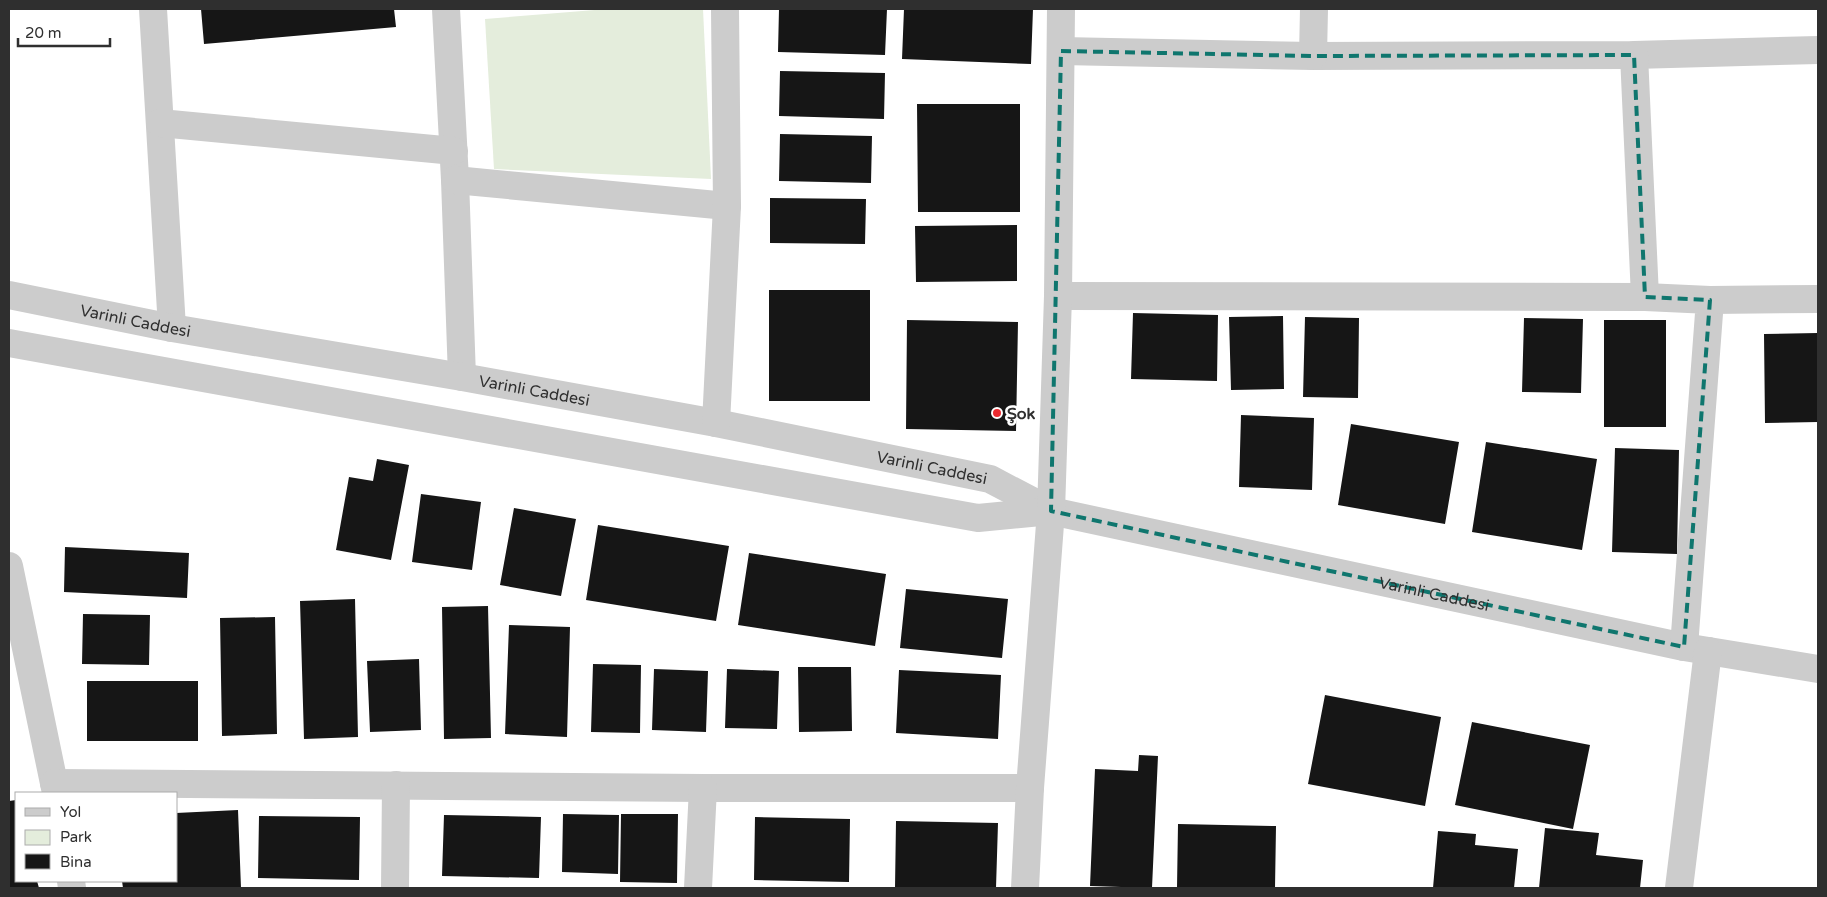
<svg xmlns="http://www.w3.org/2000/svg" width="1827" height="897" font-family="'Varela Round',sans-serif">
<rect width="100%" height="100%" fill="#fff"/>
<!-- green -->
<path fill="#e4eddc" d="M 607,9 L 703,9 L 711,179 L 494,169 L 485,19 Z"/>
<!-- building -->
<path fill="#161616" d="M 201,9 L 394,9 L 396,27 L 204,44 Z
M 779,9 L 887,9 L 885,55 L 778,52 Z
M 904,9 L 1033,9 L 1031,64 L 902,59 Z
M 780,71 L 885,73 L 884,119 L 779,116 Z
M 917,104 L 1020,104 L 1020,212 L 918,212 Z
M 780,134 L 872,136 L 871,183 L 779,181 Z
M 770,198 L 866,199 L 865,244 L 770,243 Z
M 1017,225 L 1017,281 L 916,282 L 915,226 Z
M 769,290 L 870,290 L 870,401 L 769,401 Z
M 1133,313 L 1218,315 L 1217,381 L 1131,379 Z
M 1283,316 L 1284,389 L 1231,390 L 1229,317 Z
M 1305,317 L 1359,318 L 1358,398 L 1303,397 Z
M 1524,318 L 1583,319 L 1581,393 L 1522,392 Z
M 907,320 L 1018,322 L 1016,431 L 906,429 Z
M 1604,320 L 1666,320 L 1666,427 L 1604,427 Z
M 1818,333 L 1818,422 L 1765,423 L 1764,334 Z
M 1241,415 L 1314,418 L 1312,490 L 1239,487 Z
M 1351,424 L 1459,442 L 1445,524 L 1338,505 Z
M 1486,442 L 1597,459 L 1582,550 L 1472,532 Z
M 1615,448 L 1679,450 L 1677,554 L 1612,552 Z
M 377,459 L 409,465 L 391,560 L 336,550 L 349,477 L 373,481 Z
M 421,494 L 481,502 L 472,570 L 412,562 Z
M 514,508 L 576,519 L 561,596 L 500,585 Z
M 598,525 L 729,546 L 716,621 L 586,600 Z
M 65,547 L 189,553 L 187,598 L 64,592 Z
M 749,553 L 886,574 L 875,646 L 738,625 Z
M 906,589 L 1008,599 L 1002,658 L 900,648 Z
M 355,599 L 358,737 L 304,739 L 300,601 Z
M 488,606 L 491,738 L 444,739 L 442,607 Z
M 83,614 L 150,615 L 149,665 L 82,664 Z
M 275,617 L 277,734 L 222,736 L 220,618 Z
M 509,625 L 570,627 L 567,737 L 505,734 Z
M 419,659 L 421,730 L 370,732 L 367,661 Z
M 593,664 L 641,665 L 640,733 L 591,732 Z
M 798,667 L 851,667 L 852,731 L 799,732 Z
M 654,669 L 708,671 L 706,732 L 652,730 Z
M 727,669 L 779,671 L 777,729 L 725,728 Z
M 899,670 L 1001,675 L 998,739 L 896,733 Z
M 87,681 L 198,681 L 198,741 L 87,741 Z
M 1325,695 L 1441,717 L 1425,806 L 1308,784 Z
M 1472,722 L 1590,745 L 1573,829 L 1455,805 Z
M 1139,755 L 1158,756 L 1152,888 L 1090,886 L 1095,769 L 1138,771 Z
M 16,800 L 16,881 L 37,881 L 39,888 L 9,888 L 9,801 Z
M 238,810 L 241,888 L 123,888 L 122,881 L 176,881 L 176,813 Z
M 563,814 L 619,815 L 618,874 L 562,872 Z
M 621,814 L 678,814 L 677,883 L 620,882 Z
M 444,815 L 541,817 L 539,878 L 442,876 Z
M 259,816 L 360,817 L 359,880 L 258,878 Z
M 755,817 L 850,819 L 849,882 L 754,880 Z
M 896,821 L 998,823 L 996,888 L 895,888 Z
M 1178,824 L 1276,826 L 1275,888 L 1177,888 Z
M 1545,828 L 1599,833 L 1596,855 L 1643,860 L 1640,888 L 1539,888 Z
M 1438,831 L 1476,834 L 1475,845 L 1518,849 L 1514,888 L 1433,888 Z"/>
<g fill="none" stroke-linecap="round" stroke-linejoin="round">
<!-- minor -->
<g stroke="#ccc" stroke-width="28">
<path d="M 153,9 L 172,328"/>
<path d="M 446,9 L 455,180 L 462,377"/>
<path d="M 1061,51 L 1313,56 L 1634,55 L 1818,50"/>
<path d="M 1634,55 L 1645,297"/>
<path d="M 1313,56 L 1314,9"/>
<path d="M 160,123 L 454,151"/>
<path d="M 455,180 L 727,206"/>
<path id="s1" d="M 9,295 L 172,328 L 462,377 L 716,423 L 990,479 L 1051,511 L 1684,647 L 1818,669"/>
<path d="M 1058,296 L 1645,297 L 1710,300 L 1684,647"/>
<path d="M 1710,300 L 1818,299"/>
<path d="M 9,343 L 978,518 L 1051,511"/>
<path d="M 716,423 L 727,206 L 725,9"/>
<path d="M 9,566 L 56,793"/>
<path d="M 54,783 L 703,788 L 1030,788"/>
<path d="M 71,881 L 72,888"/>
<path d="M 395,888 L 396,785"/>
<path d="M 698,888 L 703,788"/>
<path d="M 1025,888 L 1030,788 L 1051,511 L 1058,296 L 1061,9"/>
<path d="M 1679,888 L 1708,651"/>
</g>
</g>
<!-- marked area -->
<path fill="none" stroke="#0f766e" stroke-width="4" stroke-dasharray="10 6" stroke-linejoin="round" d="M 1061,51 L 1313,56 L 1634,55 L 1645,297 L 1710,300 L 1684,647 L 1051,511 Z"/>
<!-- markers -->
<circle fill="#ec2a2f" stroke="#fff" stroke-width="2" cx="997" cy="413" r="5"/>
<g text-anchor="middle" stroke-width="5" stroke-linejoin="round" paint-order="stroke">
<!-- street labels -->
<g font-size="16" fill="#2f2f2f" stroke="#fff">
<text dy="6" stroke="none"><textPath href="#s1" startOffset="129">Varinli Caddesi</textPath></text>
<text dy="6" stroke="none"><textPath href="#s1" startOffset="534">Varinli Caddesi</textPath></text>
<text dy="6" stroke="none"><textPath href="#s1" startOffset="939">Varinli Caddesi</textPath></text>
<text dy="6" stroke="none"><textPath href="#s1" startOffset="1459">Varinli Caddesi</textPath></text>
</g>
<!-- poi labels -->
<g font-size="16" font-weight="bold" fill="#2f2f2f" stroke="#fff" text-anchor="start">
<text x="1007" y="419">Şok</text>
</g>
</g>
<!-- border -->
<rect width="1827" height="897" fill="none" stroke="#2f2f2f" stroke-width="20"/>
<!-- legend -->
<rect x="15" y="792" width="162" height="90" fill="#ffffff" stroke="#acacac"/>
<rect x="25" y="808" width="25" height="8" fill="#cccccc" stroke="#acacac"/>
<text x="60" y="817" font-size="15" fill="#2f2f2f">Yol</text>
<rect x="25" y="830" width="25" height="15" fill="#e4eddc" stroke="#acacac"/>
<text x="60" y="842" font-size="15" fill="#2f2f2f">Park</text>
<rect x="25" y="854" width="25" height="15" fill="#161616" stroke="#acacac"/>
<text x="60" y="867" font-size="15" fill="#2f2f2f">Bina</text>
<!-- scale -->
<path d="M18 38v8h92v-8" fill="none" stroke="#2f2f2f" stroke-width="2.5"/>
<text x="25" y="38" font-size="15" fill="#2f2f2f" stroke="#ffffff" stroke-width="4" paint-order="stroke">20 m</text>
</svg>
